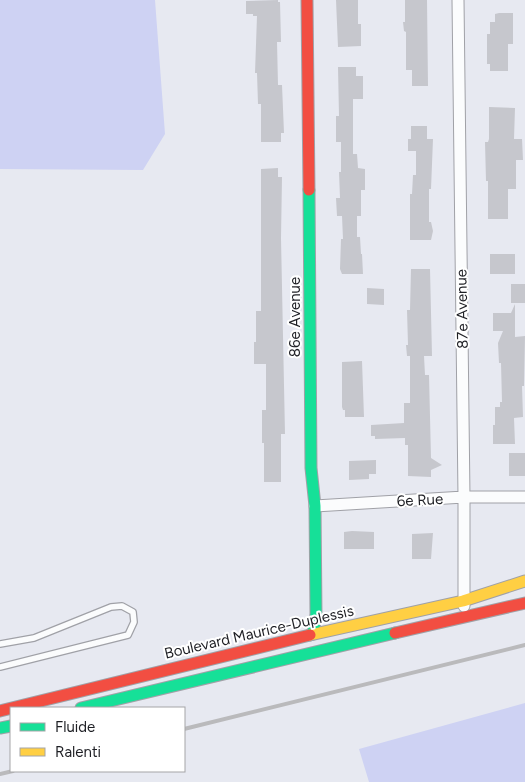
<svg xmlns="http://www.w3.org/2000/svg" width="525" height="782" font-family="Figtree,sans-serif">
<rect width="100%" height="100%" fill="#e7e9f1"/>
<!-- green -->
<path fill="#ced2f3" d="M 0,0 L 155,0 L 165,134 L 143,170 L 0,169 Z
M 525,703 L 525,782 L 369,782 L 359,749 Z"/>
<!-- building -->
<path fill="#c6c7cd" d="M 278,0 L 278,2 L 280,2 L 281,42 L 277,42 L 278,85 L 282,85 L 284,133 L 281,133 L 281,142 L 261,142 L 261,104 L 258,104 L 257,73 L 255,73 L 257,16 L 253,16 L 253,14 L 246,14 L 246,1 Z
M 336,0 L 358,0 L 358,24 L 361,24 L 361,46 L 338,47 Z
M 405,0 L 427,0 L 428,86 L 412,86 L 412,70 L 406,70 L 406,32 L 404,31 L 403,22 L 405,22 Z
M 499,13 L 513,13 L 513,44 L 508,44 L 508,71 L 490,71 L 490,64 L 487,64 L 487,34 L 490,34 L 490,22 L 495,22 L 495,14 Z
M 338,67 L 356,67 L 356,76 L 363,76 L 363,99 L 353,99 L 353,154 L 357,154 L 358,168 L 365,169 L 365,190 L 361,190 L 361,216 L 357,216 L 357,237 L 360,237 L 361,254 L 362,254 L 363,274 L 342,274 L 340,269 L 341,239 L 343,239 L 342,216 L 337,216 L 336,198 L 340,198 L 339,172 L 341,172 L 341,142 L 336,142 L 336,116 L 339,116 Z
M 489,107 L 515,108 L 514,139 L 522,139 L 523,160 L 516,160 L 516,189 L 508,189 L 508,219 L 488,219 L 488,181 L 486,181 L 485,142 L 488,142 L 489,139 Z
M 411,126 L 427,126 L 427,139 L 433,139 L 431,189 L 429,189 L 429,222 L 431,222 L 433,231 L 431,240 L 410,240 L 410,194 L 412,194 L 413,175 L 416,175 L 416,151 L 408,151 L 408,139 L 411,139 Z
M 278,168 L 278,177 L 282,177 L 281,238 L 285,434 L 281,434 L 281,482 L 264,482 L 264,443 L 262,443 L 262,410 L 266,410 L 266,364 L 254,364 L 254,342 L 256,342 L 256,311 L 261,311 L 261,169 Z
M 490,254 L 515,254 L 515,274 L 490,274 Z
M 411,269 L 430,269 L 432,356 L 424,356 L 425,375 L 429,375 L 431,458 L 442,465 L 431,470 L 431,477 L 408,476 L 408,445 L 405,445 L 405,438 L 375,439 L 375,436 L 371,436 L 371,425 L 404,423 L 404,403 L 410,403 L 410,356 L 407,356 L 406,345 L 408,345 L 407,310 L 410,310 Z
M 511,284 L 525,284 L 525,303 L 511,303 Z
M 367,288 L 384,289 L 384,305 L 367,304 Z
M 515,304 L 515,337 L 525,336 L 524,386 L 522,386 L 523,417 L 514,418 L 515,444 L 493,444 L 493,425 L 495,425 L 495,407 L 500,407 L 500,402 L 502,402 L 501,363 L 499,363 L 498,343 L 503,331 L 493,331 L 493,313 L 511,313 Z
M 362,361 L 364,417 L 345,417 L 345,410 L 343,410 L 342,407 L 342,362 Z
M 509,453 L 525,453 L 525,476 L 509,476 Z
M 376,460 L 376,474 L 369,474 L 369,479 L 349,480 L 349,461 Z
M 352,531 L 374,532 L 374,549 L 344,549 L 344,532 Z
M 433,533 L 431,559 L 412,559 L 412,534 Z"/>
<g fill="none" stroke-linecap="round" stroke-linejoin="round">
<!-- lane casing -->
<g stroke="#a0a1a7" stroke-width="8">
<path id="lane" d="M 0,644 L 34,638 L 111,607 L 122,606 L 133,612 L 134,622 L 128,635 L 0,667"/>
</g>
<!-- street casing -->
<g stroke="#a0a1a7" stroke-width="13">
<path id="street" d="M 458,0 L 464,497 L 464,606
M 315,506 L 464,497 L 525,497"/>
</g>
<!-- fast casing -->
<g stroke="#a0a1a7" stroke-width="13">
<path id="fast" d="M 309,190 L 311,468 L 315,506 L 316,614 L 313,634
M 81,708 L 395,633
M 0,728 L 11,726"/>
</g>
<!-- slow casing -->
<g stroke="#a0a1a7" stroke-width="13">
<path id="slow" d="M 310,635 L 463,601 L 525,581"/>
</g>
<!-- jam casing -->
<g stroke="#a0a1a7" stroke-width="13">
<path id="jam" d="M 307,0 L 309,190
M 395,633 L 525,603
M 0,711 L 310,635"/>
</g>
<!-- lane -->
<use href="#lane" stroke="#fbfcfd" stroke-width="5.5"/>
<!-- street -->
<use href="#street" stroke="#fbfcfd" stroke-width="11"/>
<!-- fast -->
<use href="#fast" stroke="#16e098" stroke-width="11"/>
<!-- slow -->
<use href="#slow" stroke="#ffcf43" stroke-width="11"/>
<!-- jam -->
<use href="#jam" stroke="#f24e42" stroke-width="11"/>
<!-- rail -->
<path stroke="#bababc" stroke-width="4" d="M 184,729 L 525,645
M 0,774 L 13,771"/>
</g>
<g text-anchor="middle" stroke-width="4" stroke-linejoin="round" paint-order="stroke">
<!-- street labels -->
<g font-size="15" fill="#1e1f24" stroke="#fff">
<text transform="translate(462 309) rotate(-91)" y="5">87e Avenue</text>
<text transform="translate(295 317) rotate(-90)" y="5">86e Avenue</text>
<text transform="translate(420 500) rotate(-3)" y="5">6e Rue</text>
<text transform="translate(259 632) rotate(-13)" y="5">Boulevard Maurice-Duplessis</text>
</g>
</g>
<!-- legend -->
<rect x="10" y="707" width="175" height="65" fill="#ffffff" stroke="#a5a5a7"/>
<rect x="20" y="723" width="25" height="8" fill="#16e098" stroke="#a5a5a7"/>
<text x="55" y="732" font-size="15" fill="#1e1f24">Fluide</text>
<rect x="20" y="748" width="25" height="8" fill="#ffcf43" stroke="#a5a5a7"/>
<text x="55" y="757" font-size="15" fill="#1e1f24">Ralenti</text>
</svg>
